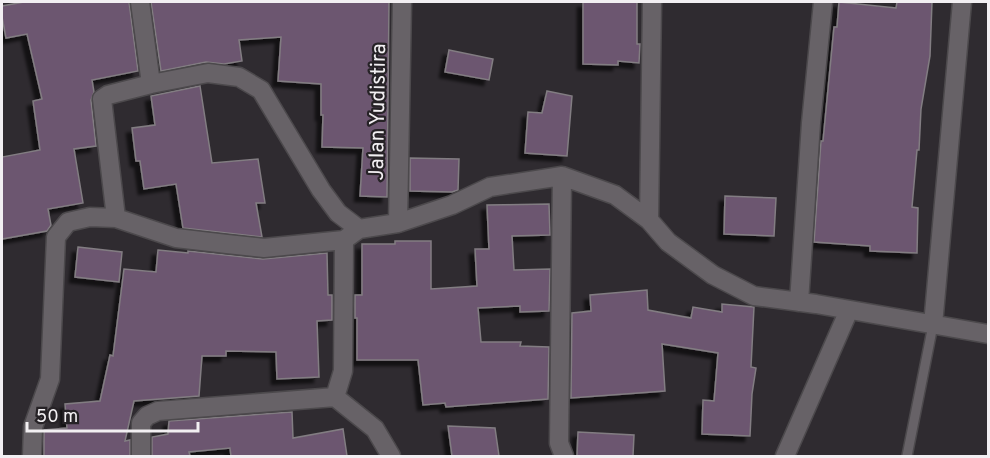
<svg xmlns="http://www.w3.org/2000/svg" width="990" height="458" font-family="Overpass,sans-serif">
<defs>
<filter id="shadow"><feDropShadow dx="-5.5" dy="5.5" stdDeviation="1.5" flood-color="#0009"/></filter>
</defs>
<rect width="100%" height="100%" fill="#2f2b30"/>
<!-- building -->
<path fill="#6c566f" stroke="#827d82" stroke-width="1.5" filter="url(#shadow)" d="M 24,2 L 129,2 L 138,71 L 92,80 L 94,92 L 91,100 L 96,146 L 74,149 L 83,203 L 48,209 L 51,225 L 47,231 L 2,239 L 2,157 L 40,150 L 33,101 L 42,99 L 27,34 L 6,38 L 2,17 L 2,6 Z
M 151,2 L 389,2 L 387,197 L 360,196 L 363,148 L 322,147 L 323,115 L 321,115 L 321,84 L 278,81 L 281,37 L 239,40 L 242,61 L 224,64 L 206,62 L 161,71 Z
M 583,2 L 637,2 L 637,44 L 640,44 L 639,63 L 618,61 L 618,65 L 583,64 Z
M 839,2 L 896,8 L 897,2 L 932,2 L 930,56 L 921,109 L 919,150 L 917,150 L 912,207 L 918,208 L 917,253 L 870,251 L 870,246 L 814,242 L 821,141 L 823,141 L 834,27 L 837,27 Z
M 449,50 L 493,59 L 489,80 L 445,72 Z
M 200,86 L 212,163 L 258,159 L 265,203 L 256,203 L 262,237 L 183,228 L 176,184 L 144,189 L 140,161 L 136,161 L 132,128 L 155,125 L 151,96 Z
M 547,91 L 572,96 L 567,156 L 525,153 L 528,112 L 542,113 Z
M 410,158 L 459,159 L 458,190 L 452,192 L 410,191 Z
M 725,196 L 776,198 L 774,236 L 724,234 Z
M 549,204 L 550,235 L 512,236 L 514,270 L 550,269 L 549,311 L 520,312 L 520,306 L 478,308 L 481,342 L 521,342 L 520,346 L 549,347 L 548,399 L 446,407 L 445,403 L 423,405 L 418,360 L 357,360 L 357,318 L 355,318 L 355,295 L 362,295 L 362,244 L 395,244 L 395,241 L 431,241 L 431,289 L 477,286 L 475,249 L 489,249 L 487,205 Z
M 78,247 L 122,252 L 119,282 L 75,277 Z
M 158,250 L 188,253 L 188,251 L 263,259 L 327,253 L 328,295 L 332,295 L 332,320 L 317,321 L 319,377 L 277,379 L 276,352 L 226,351 L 226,356 L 202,356 L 199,396 L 134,401 L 125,441 L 130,440 L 130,456 L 44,456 L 44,430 L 67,428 L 65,404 L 100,401 L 110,355 L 113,356 L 124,269 L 156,272 Z
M 647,290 L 648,310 L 691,318 L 693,307 L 722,312 L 722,304 L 754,307 L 751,367 L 756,368 L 752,394 L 750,436 L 702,434 L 703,400 L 714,401 L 718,353 L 662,344 L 665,391 L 571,398 L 572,313 L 591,311 L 590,295 Z
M 292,412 L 293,438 L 343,429 L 347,456 L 231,456 L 230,448 L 189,452 L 190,456 L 152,456 L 152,437 L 168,434 L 169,421 Z
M 448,426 L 495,428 L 499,456 L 452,456 Z
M 578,432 L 634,435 L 633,456 L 577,456 Z"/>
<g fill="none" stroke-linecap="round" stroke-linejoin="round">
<!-- service casing -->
<g stroke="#4c494c" stroke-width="12">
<path id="service" d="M 907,456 L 933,325"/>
</g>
<!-- minor casing -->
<g stroke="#4c494c" stroke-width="21">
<path id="minor" d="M 151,84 L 208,73 L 239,77 L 261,90 L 321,190 L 338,213 L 359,229
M 562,176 L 559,443 L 564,456
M 116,218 L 102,99 L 108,95 L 151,84 L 140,2
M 649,220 L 652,2
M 398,223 L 402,2
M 344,240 L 343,371 L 335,397 L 375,429 L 391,456
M 799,302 L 811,123 L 823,2
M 933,325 L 962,2
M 32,456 L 33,427 L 50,379 L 56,237 L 68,222 L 90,217 L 116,218 L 176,238 L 227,244 L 264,248 L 344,240 L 359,229 L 398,223 L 452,205 L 490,187 L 562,176 L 615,195 L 649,220 L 668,242 L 713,275 L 754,296 L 816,304 L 988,334
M 141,456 L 141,423 L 147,416 L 158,411 L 335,397
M 785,456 L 849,310"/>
</g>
<!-- service -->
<use href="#service" stroke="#676267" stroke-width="9"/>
<!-- minor -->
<use href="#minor" stroke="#676267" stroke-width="18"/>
</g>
<g text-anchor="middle" stroke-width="4.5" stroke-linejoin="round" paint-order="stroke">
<!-- street labels -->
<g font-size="21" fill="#f2eff2" stroke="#262226">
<text transform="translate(377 112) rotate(-89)" y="7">Jalan Yudistira</text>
</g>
</g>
<!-- border -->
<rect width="990" height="458" fill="none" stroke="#f2eff2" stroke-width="6"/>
<!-- scale -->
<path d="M27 422v9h171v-9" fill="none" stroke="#f2eff2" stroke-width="3"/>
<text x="36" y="422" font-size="18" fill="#f2eff2" stroke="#262226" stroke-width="4.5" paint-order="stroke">50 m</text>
</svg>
